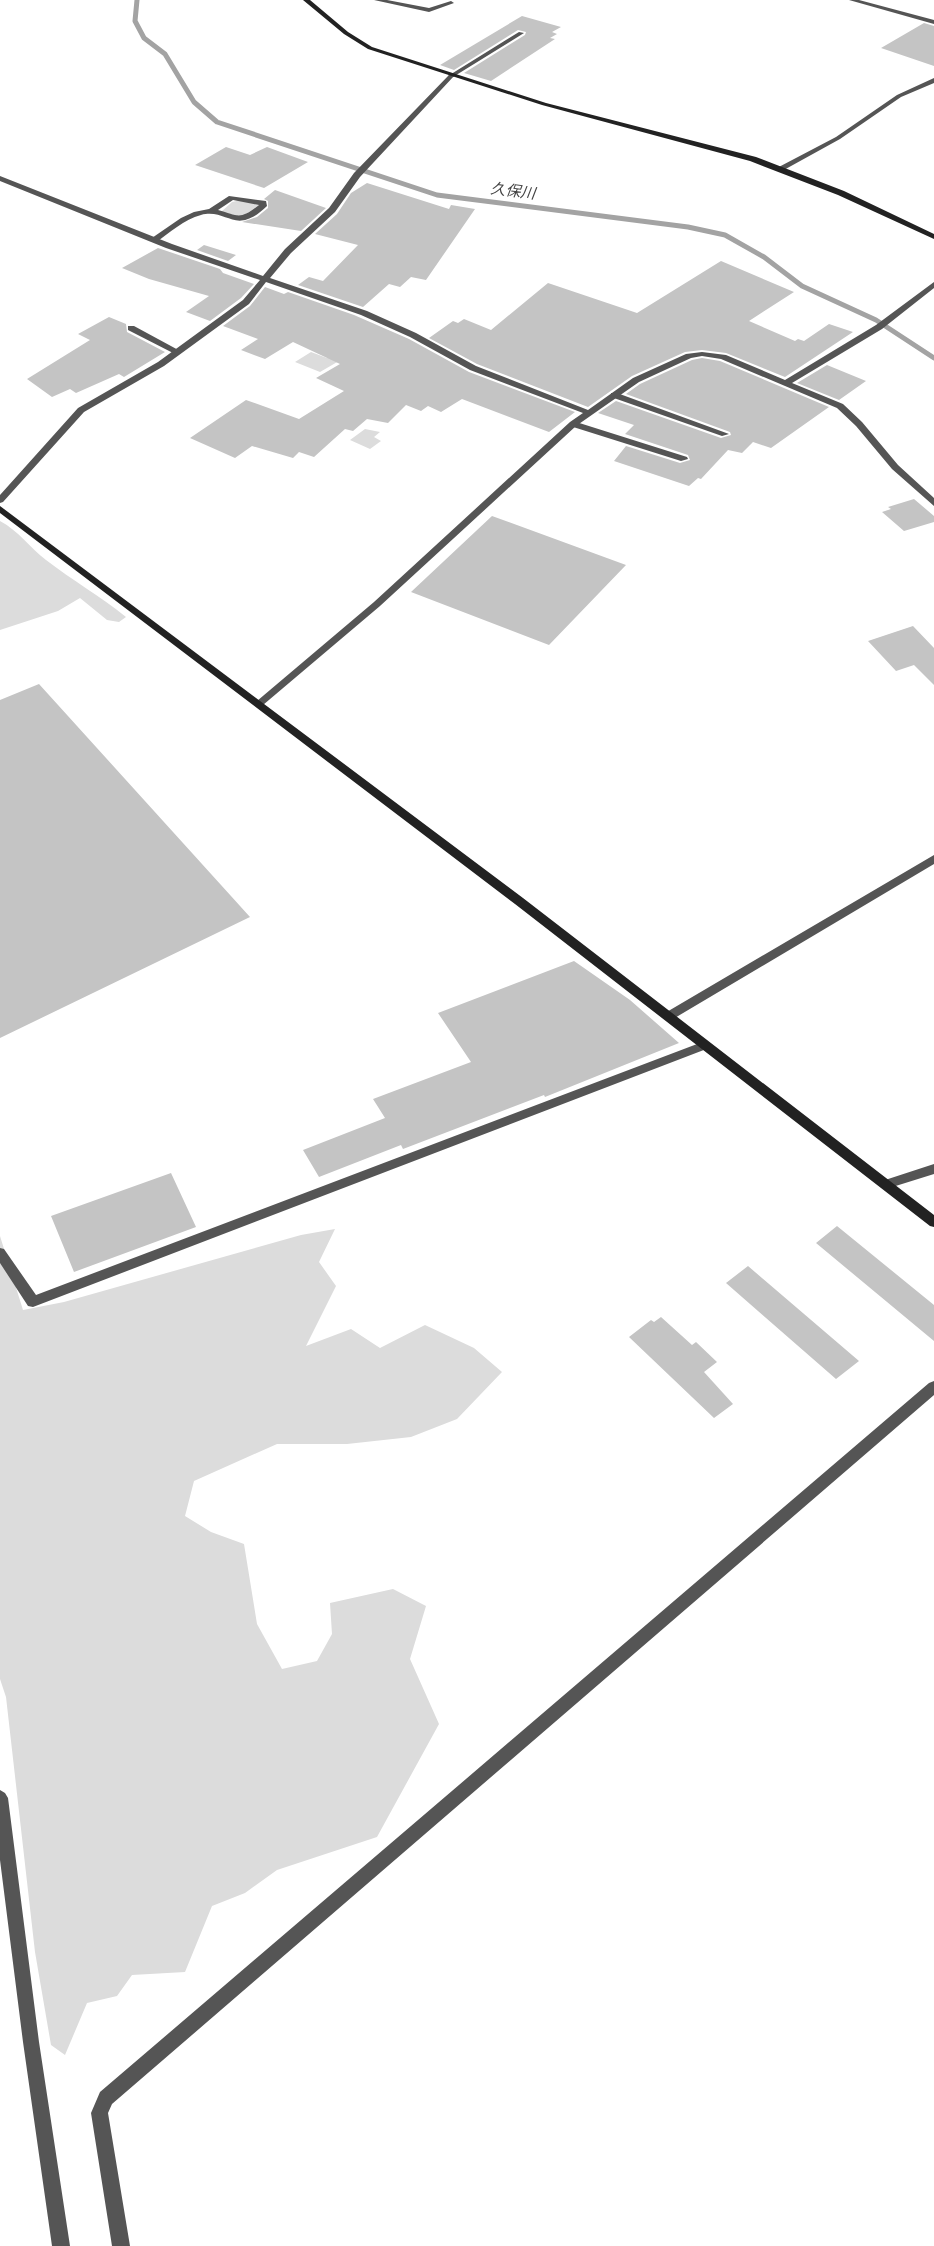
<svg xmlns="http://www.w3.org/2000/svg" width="934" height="2246" font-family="'Archivo Narrow','Noto Sans JP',sans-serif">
<rect width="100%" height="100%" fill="#fff"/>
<!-- green -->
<path fill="#dcdcdc" d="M 241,200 L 259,205 L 242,217 L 221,212 L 232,202 Z
M 311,352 L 327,358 L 329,357 L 339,361 L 320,372 L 295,362 Z
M 365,429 L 380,432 L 374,437 L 381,441 L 370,449 L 350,440 Z
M 0,521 C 19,531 30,548 46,560 C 72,580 100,596 126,617 L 119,622 L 107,620 L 80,598 L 58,611 L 0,630 Z
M 335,1229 L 319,1262 L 336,1286 L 306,1346 L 351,1329 L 380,1348 L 425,1325 L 474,1348 L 502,1372 L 457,1419 L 411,1437 L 347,1444 L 277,1444 L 194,1481 L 185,1516 L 211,1532 L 244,1544 L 257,1624 L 282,1669 L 317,1661 L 332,1634 L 330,1603 L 393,1589 L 426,1606 L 410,1659 L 439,1724 L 377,1837 L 277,1870 L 245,1893 L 212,1906 L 185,1972 L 132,1975 L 117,1996 L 87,2003 L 65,2055 L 51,2045 L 35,1952 L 6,1697 L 0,1679 L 0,1236 L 23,1310 L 64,1302 L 301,1235 Z"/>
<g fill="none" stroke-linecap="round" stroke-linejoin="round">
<!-- stream -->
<path stroke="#a3a3a3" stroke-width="5" d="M 137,0 L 135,21 L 144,38 L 165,54 L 194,102 L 217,122 L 437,195 L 688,227 L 725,235 L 764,257 L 802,286 L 876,320 L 934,358"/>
</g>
<!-- building -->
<path fill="#c4c4c4" d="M 522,16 L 561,27 L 552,32 L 557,34 L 550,38 L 555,39 L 491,81 L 464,73 L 525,35 L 526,32 L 518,30 L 454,70 L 440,65 Z
M 924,23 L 934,26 L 934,66 L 881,48 Z
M 226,147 L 250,155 L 267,147 L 308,162 L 264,188 L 195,165 Z
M 367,183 L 449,209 L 451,205 L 475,209 L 426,280 L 411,277 L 400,287 L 389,284 L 363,307 L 298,285 L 309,277 L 323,281 L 358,245 L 315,234 L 337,214 L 351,193 Z
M 275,190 L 326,208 L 301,231 L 242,222 L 257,217 L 268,208 L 268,201 L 264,199 Z
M 204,245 L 236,255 L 228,261 L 197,250 Z
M 158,248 L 220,269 L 223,273 L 254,284 L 241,298 L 210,321 L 186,312 L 209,296 L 149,279 L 122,268 Z
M 721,261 L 794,292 L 749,321 L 795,341 L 798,339 L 804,341 L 829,324 L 853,332 L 785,377 L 726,353 L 702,350 L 685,352 L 632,376 L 588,407 L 477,364 L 429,338 L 453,321 L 458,323 L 464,319 L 491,330 L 548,283 L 637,313 Z
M 265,287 L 284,294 L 288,292 L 354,315 L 409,339 L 469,372 L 575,412 L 549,432 L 462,399 L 441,412 L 428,406 L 421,411 L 406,405 L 388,423 L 367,419 L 353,431 L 345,429 L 314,457 L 299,452 L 293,458 L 252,446 L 235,458 L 190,438 L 246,400 L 299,419 L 344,391 L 316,378 L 340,364 L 293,342 L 265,359 L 241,350 L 258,339 L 223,326 L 250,306 Z
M 109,317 L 126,324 L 127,332 L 165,352 L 124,377 L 119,374 L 76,393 L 70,389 L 52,397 L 27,379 L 90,340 L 78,334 Z
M 702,358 L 720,361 L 829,407 L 771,448 L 753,442 L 742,453 L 728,450 L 701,479 L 698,478 L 689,486 L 614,461 L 626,446 L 680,463 L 690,460 L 688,455 L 625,434 L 634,425 L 598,413 L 616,401 L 721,438 L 731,435 L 730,432 L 626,394 L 640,384 L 692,360 Z
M 827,365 L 866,381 L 839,400 L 797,383 Z
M 914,499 L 934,516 L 934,522 L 904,531 L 882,512 L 891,509 L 888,507 Z
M 492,516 L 626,565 L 549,645 L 411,592 Z
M 913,626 L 934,648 L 934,685 L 914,665 L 896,671 L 868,641 Z
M 39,684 L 250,917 L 0,1038 L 0,700 Z
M 574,961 L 630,1000 L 679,1043 L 545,1097 L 544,1095 L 403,1149 L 401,1145 L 319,1177 L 303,1150 L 385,1118 L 373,1099 L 471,1062 L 438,1013 Z
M 171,1173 L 196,1227 L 74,1272 L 51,1216 Z
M 837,1226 L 934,1305 L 934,1341 L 816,1243 Z
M 748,1266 L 859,1361 L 836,1379 L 726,1283 Z
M 661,1317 L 692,1345 L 696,1342 L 717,1362 L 704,1372 L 733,1404 L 714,1418 L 629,1337 L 651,1320 L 654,1322 Z"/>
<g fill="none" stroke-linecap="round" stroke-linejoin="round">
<!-- lane -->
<path fill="#555" fill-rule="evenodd" d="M 519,32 L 524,33 L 453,77 L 448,76 Z
M 229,196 L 266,201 L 267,206 C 235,237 228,208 201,215 C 184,219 170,233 156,242 L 149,240 L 181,218 L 194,212 L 209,209 ZM 233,200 L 259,205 C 240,220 239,216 218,210 Z
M 128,326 L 134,326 L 182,352 L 175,354 L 128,330 Z
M 611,393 L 617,393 L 729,434 L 722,436 L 611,397 Z
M 573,421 L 687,457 L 688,459 L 681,461 L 570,426 L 569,424 Z
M 934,1381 L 934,1395 L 112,2104 L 108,2113 L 130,2246 L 112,2246 L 91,2113 L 100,2092 L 929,1383 Z"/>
<!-- street -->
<path fill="#555" fill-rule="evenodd" d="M 374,0 L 387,0 L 429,8 L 451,1 L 454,3 L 429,12 Z
M 849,0 L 859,0 L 934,20 L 934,24 Z
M 449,75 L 454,76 L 360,177 L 335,212 L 291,253 L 270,278 L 367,311 L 416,333 L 476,366 L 588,410 L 633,378 L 686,354 L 702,352 L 726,355 L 785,380 L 876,325 L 934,282 L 934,288 L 882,329 L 792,383 L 843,404 L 862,422 L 898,465 L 934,498 L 934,506 L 892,469 L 856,426 L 837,408 L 721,359 L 702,356 L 691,358 L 639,382 L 576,426 L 380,606 L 263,705 L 257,705 L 257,701 L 374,602 L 570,422 L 583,413 L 470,370 L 410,337 L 361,315 L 266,282 L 249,304 L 164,366 L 84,412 L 3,502 L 0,503 L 0,495 L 78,408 L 158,362 L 243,300 L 260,280 L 166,248 L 0,181 L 0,176 L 172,244 L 263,276 L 285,249 L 329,208 L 354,173 Z
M 934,78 L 934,83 L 901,97 L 840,139 L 782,171 L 775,169 L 836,137 L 897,95 Z
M 934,855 L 934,864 L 673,1019 L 665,1019 L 663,1016 L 665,1013 Z
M 705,1041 L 711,1045 L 709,1048 L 33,1307 L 28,1306 L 0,1263 L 0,1248 L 4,1249 L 36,1295 Z
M 934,1164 L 934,1174 L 886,1189 L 882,1187 L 880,1184 L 882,1181 Z
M 0,1790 L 5,1793 L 8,1798 L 39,2042 L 70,2246 L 52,2246 L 23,2042 L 0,1860 Z"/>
<!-- secondary -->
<path fill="#222" fill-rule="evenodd" d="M 303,0 L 310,0 L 348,32 L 372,47 L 546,103 L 756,157 L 844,191 L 934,234 L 934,239 L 838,195 L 750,161 L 542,105 L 368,49 L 344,34 Z
M 0,506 L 523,898 L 934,1215 L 934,1227 L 930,1226 L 515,904 L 0,513 Z"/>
</g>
<g text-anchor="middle" stroke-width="5" stroke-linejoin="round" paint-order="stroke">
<!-- far-water labels -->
<g font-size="15" font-style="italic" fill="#444" stroke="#fff">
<text transform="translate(513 191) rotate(7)" y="5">久保川</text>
</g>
</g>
</svg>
